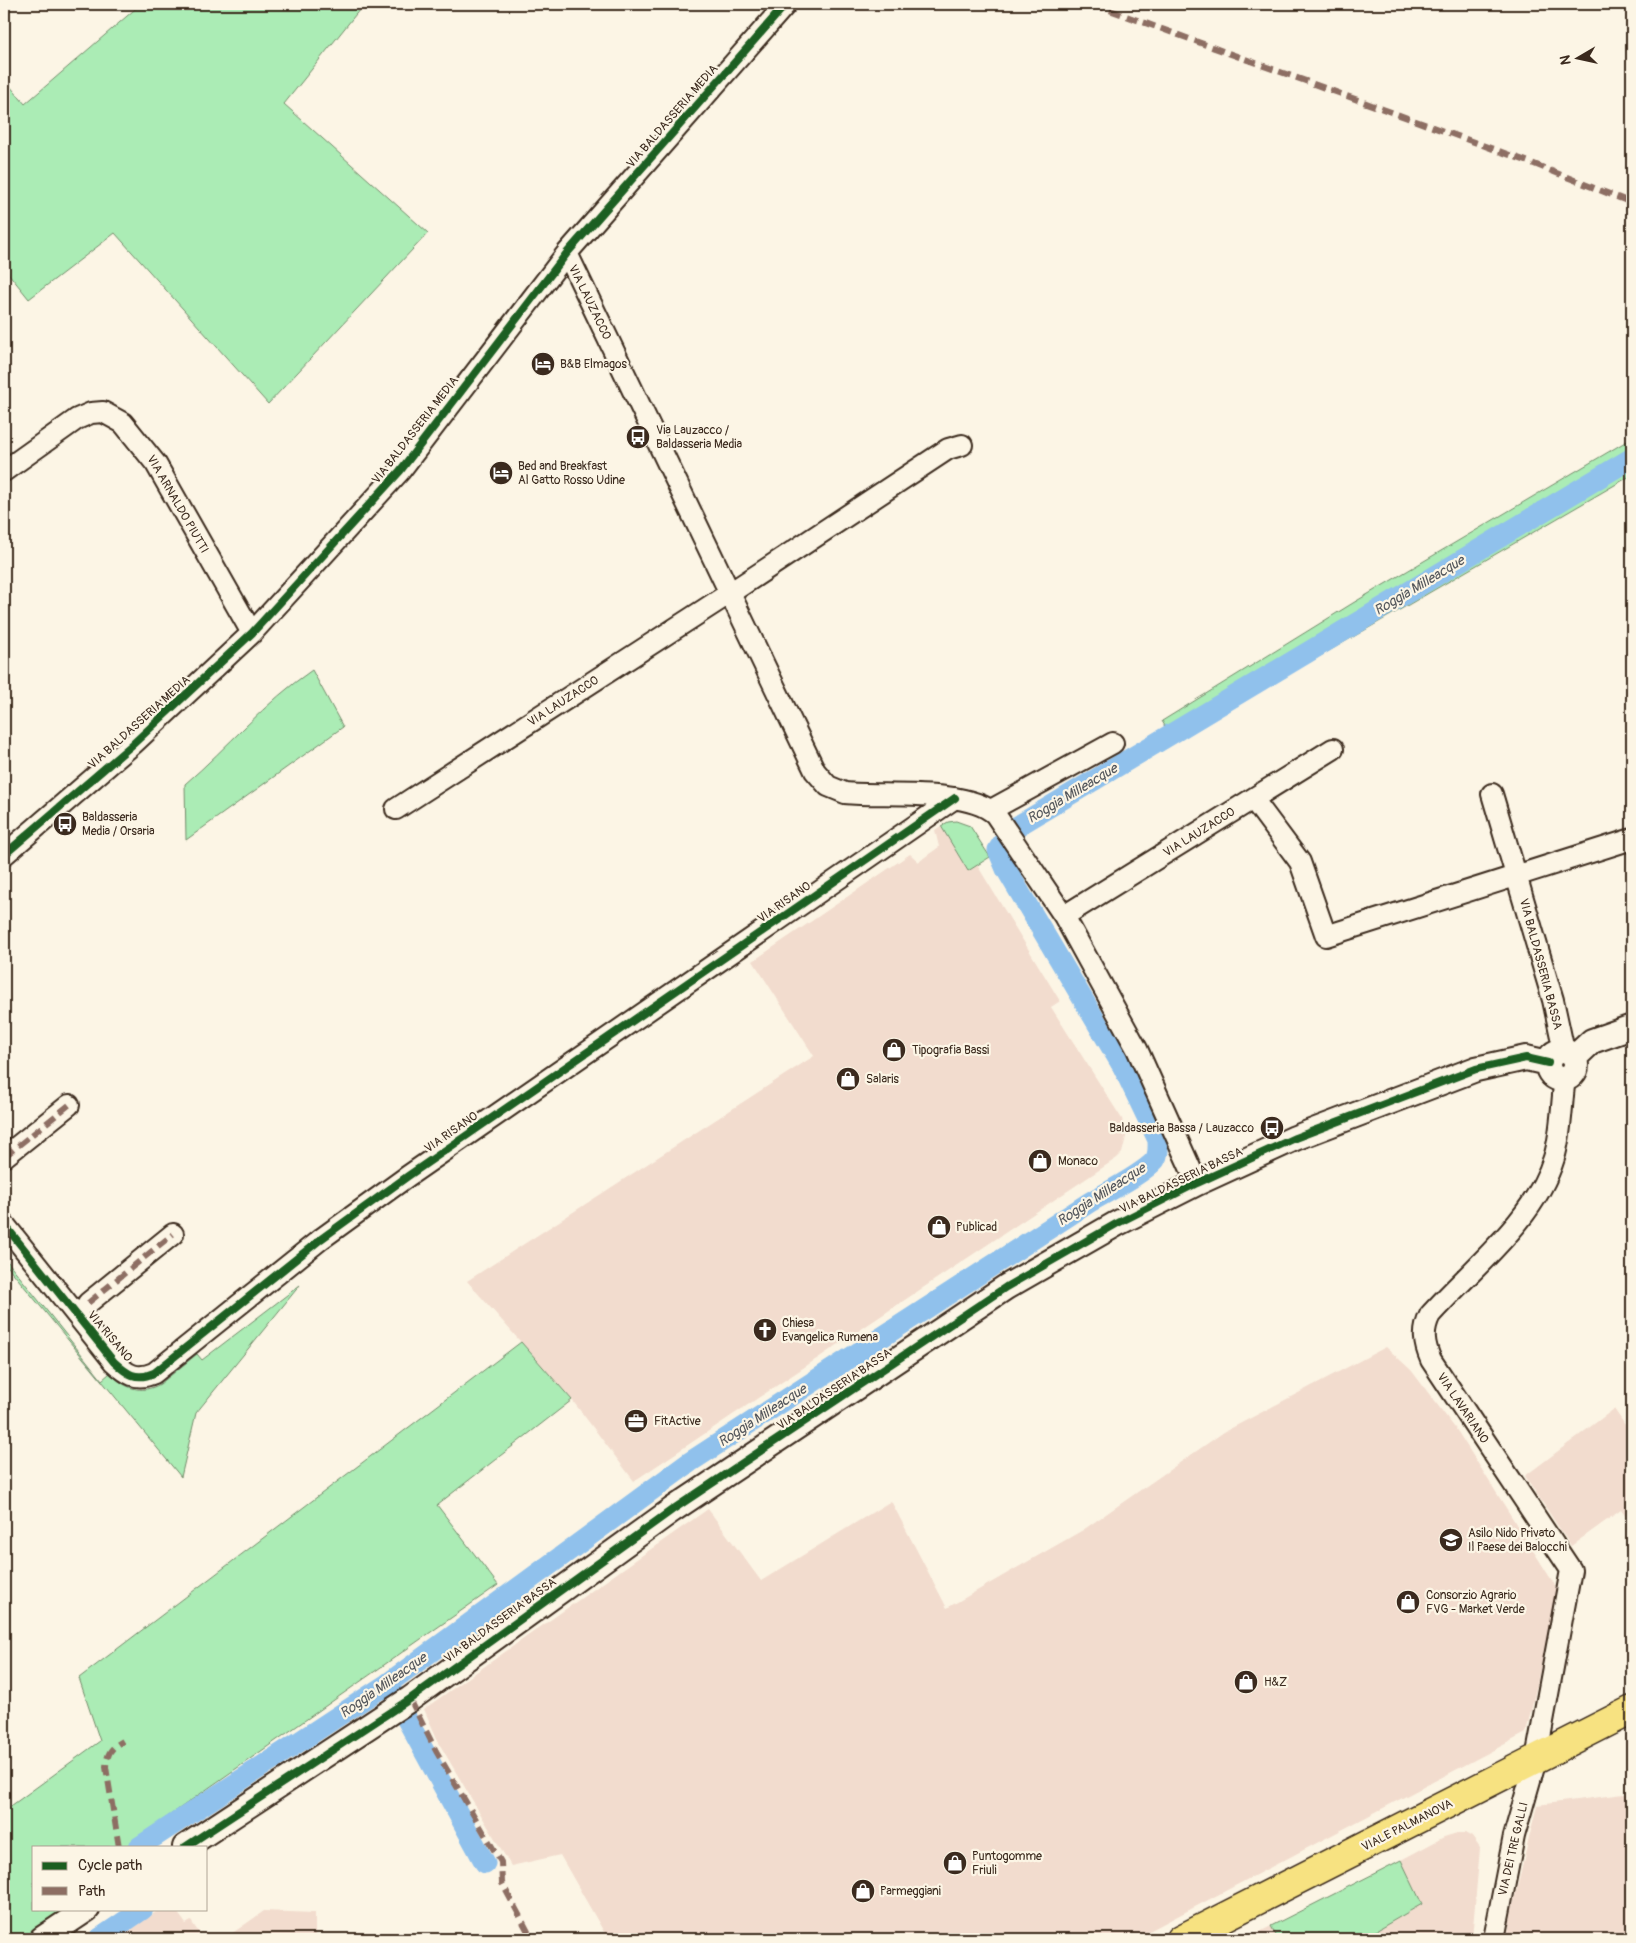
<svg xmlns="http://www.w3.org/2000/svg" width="1636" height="1943" font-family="Pangolin,sans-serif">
<rect width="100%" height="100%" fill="#fcf5e5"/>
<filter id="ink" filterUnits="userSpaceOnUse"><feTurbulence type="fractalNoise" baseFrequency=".02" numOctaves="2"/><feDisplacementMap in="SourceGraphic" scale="10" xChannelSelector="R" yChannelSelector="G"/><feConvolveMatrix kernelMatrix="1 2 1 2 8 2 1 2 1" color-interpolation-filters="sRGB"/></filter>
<g filter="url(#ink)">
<!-- built -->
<path fill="#f2dcce" d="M 941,826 L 968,871 L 977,865 L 1060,1001 L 1051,1007 L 1122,1119 L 1126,1137 L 1122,1153 L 1117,1158 L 634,1481 L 572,1400 L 467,1281 L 814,1056 L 753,961 L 910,854 L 919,862 L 925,857 L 939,847 L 935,830 Z
M 1386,1347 L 1411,1370 L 1458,1432 L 1558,1590 L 1526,1733 L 1134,1939 L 608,1939 L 560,1855 L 511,1866 L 440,1745 L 424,1709 L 708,1509 L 761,1581 L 891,1501 L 947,1608 L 1083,1530 L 1224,1432 Z
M 1614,1409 L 1632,1435 L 1632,1525 L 1621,1510 L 1571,1546 L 1525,1476 Z
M 1632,1793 L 1632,1939 L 1507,1939 L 1512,1909 L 1537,1805 Z
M 1457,1833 L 1465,1833 L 1472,1837 L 1480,1848 L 1472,1939 L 1362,1939 L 1422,1904 L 1401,1860 L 1444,1837 Z
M 160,1909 L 175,1909 L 186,1924 L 191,1921 L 203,1939 L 118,1939 Z
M 264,1911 L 315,1913 L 315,1939 L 224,1939 Z
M 1271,1926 L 1278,1939 L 1246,1939 Z"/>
<!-- green -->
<path fill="#abecb5" stroke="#738b6a" d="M 141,4 L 364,4 L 284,104 L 428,233 L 268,404 L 115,233 L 29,299 L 4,268 L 4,79 L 25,104 Z
M 1632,438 L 1632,475 L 1174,741 L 1162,721 L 1353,603 Z
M 312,670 L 343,727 L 186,840 L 185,784 C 228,747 265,702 312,670 Z
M 956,821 L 970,826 L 990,857 L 968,871 L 941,826 L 948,822 Z
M 4,1257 L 102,1380 L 110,1373 C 124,1388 141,1395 160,1384 L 197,1354 L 202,1360 L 300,1285 L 196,1413 L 181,1477 L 4,1262 Z
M 521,1342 L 572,1400 L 437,1505 L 498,1585 L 133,1841 L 134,1847 L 34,1847 L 34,1909 L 68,1909 L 25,1939 L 4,1939 L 4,1811 L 100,1741 L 79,1678 Z
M 1401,1860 L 1422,1904 L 1362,1939 L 1278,1939 L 1271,1926 Z"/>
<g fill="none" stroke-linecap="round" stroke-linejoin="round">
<!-- canal -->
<path stroke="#90c1ec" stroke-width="21" d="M 392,1692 L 485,1863
M 139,1847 L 387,1684 L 690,1462 L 1090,1202 C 1107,1192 1143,1174 1155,1160 C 1159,1154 1158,1147 1158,1140 L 1123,1067 L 1006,869 L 998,850 L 1011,830 L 1632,458
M 99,1939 L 143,1909"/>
<!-- minor casing -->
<g stroke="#3b2a1e" stroke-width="24">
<path id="minor" d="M 567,253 L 815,771 L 828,786 L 845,793 C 883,797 967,788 995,814 L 1064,916 L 1137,1049 L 1197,1183
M 4,471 L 77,419 L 91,413 L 103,412 L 123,423 L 156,464 L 252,633
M 1492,794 L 1553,1000 L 1564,1051
M 1253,799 L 1300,862 L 1326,936 L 1632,839
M 396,809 L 730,593 L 948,449 L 962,445
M 991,810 L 1113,743
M 4,855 L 133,744 L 252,633 L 400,471 L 567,253 L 786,4
M 1064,916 L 1333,749
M 4,1157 L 69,1105
M 4,1224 L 114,1362 C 127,1374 136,1381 154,1373 L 321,1239 L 408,1176 L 955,798
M 88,1303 L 173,1234
M 1494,1939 L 1514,1836 L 1536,1759 L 1571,1570 L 1431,1360 C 1424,1344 1422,1331 1430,1315 C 1473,1267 1535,1220 1554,1158 C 1562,1132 1561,1105 1565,1078"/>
</g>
<!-- tertiary casing -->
<g stroke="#3b2a1e" stroke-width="28">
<path id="tertiary" d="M1548 1065a14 14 0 1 1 28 0a14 14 0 1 1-28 0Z
M 1574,1058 L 1592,1041 L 1632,1027
M 185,1847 L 410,1699 L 672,1510 L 1006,1287 L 1116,1224 L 1197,1183 L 1295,1138 L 1476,1069 L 1526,1058 L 1548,1063
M 42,1939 L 87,1909"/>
</g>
<!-- primary casing -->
<g stroke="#3b2a1e" stroke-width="31">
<path id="primary" d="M 1181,1939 L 1632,1710"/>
</g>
<!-- minor -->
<use href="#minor" stroke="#fcf5e5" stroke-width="20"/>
<!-- tertiary -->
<use href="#tertiary" stroke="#fcf5e5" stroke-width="24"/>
<!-- primary -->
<use href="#primary" stroke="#f7e281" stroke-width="28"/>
<!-- quiet -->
<path stroke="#8d6e63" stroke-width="6" stroke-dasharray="12 6" stroke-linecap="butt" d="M 1093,4 L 1529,162 L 1632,203
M 4,1157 L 69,1105
M 88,1303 L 173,1234
M 410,1699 L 436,1751 L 501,1862 L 502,1883 L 532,1939
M 119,1847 L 106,1767 C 107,1753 111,1748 123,1741"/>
<!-- cycleway casing -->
<g stroke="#fcf5e5" stroke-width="11">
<path id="cycleway" d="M 4,855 L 133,744 L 252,633 L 400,471 L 567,253 L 786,4
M 4,1224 L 114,1362 C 127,1374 136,1381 154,1373 L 321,1239 L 408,1176 L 955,798
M 185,1847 L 410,1699 L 672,1510 L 1006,1287 L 1116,1224 L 1197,1183 L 1295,1138 L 1476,1069 L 1526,1058 L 1548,1063"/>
</g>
<!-- cycleway -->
<use href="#cycleway" stroke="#1b5e20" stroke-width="8"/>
</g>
</g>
<!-- icons -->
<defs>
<g id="hotel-disc" transform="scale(1.25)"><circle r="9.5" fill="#3b2a1e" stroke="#fcf5e5"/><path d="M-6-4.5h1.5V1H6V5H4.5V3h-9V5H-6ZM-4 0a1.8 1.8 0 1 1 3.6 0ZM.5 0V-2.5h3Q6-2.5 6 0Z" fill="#fff"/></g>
<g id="bus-disc" transform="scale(1.25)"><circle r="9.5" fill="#3b2a1e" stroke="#fcf5e5"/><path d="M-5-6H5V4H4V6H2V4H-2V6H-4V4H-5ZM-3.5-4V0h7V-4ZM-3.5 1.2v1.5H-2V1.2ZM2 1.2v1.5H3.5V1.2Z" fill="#fff"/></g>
<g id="shop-disc" transform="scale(1.25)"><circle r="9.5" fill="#3b2a1e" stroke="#fcf5e5"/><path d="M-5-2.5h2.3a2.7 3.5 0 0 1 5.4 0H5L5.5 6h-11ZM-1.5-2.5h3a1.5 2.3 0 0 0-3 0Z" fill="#fff"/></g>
<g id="church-disc" transform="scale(1.25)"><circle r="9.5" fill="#3b2a1e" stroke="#fcf5e5"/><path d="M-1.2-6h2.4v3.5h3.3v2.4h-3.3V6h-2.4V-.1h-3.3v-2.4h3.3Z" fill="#fff"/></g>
<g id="office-disc" transform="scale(1.25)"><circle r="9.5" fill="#3b2a1e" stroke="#fcf5e5"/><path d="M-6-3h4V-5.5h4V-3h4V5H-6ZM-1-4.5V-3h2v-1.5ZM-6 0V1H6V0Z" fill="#fff"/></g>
<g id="school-disc" transform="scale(1.25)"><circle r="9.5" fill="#3b2a1e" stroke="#fcf5e5"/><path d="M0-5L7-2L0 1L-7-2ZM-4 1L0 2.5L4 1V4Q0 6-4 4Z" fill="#fff"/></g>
</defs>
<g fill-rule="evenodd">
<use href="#hotel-disc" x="543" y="364"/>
<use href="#bus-disc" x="638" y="437"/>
<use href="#hotel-disc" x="501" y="473"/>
<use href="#bus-disc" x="65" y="824"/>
<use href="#shop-disc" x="894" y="1050"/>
<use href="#shop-disc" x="848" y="1079"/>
<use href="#bus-disc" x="1272" y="1128"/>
<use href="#shop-disc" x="1040" y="1161"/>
<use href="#shop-disc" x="939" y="1227"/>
<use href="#church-disc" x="765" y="1330"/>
<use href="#office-disc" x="636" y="1421"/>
<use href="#school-disc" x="1451" y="1540"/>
<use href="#shop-disc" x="1408" y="1602"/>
<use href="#shop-disc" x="1246" y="1682"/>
<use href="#shop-disc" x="955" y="1863"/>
<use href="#shop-disc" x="863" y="1891"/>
</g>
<g text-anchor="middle" stroke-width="4.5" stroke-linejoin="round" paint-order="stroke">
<!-- street labels -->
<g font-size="12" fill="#3b2a1e" stroke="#fcf5e5">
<text transform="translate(672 116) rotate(-49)" y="4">VIA BALDASSERIA MEDIA</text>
<text transform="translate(590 302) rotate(64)" y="4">VIA LAUZACCO</text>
<text transform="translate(415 430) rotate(-52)" y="4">VIA BALDASSERIA MEDIA</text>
<text transform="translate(178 504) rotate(60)" y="4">VIA ARNALDO PIUTTI</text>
<text transform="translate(563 701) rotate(-33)" y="4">VIA LAUZACCO</text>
<text transform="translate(139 722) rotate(-42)" y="4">VIA BALDASSERIA MEDIA</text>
<text transform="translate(1199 832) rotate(-32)" y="4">VIA LAUZACCO</text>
<text transform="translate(784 902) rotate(-35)" y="4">VIA RISANO</text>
<text transform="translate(1541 964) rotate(75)" y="4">VIA BALDASSERIA BASSA</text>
<text transform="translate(451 1132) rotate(-35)" y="4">VIA RISANO</text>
<text transform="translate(1181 1180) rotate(-26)" y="4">VIA BALDASSERIA BASSA</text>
<text transform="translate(110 1336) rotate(50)" y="4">VIA RISANO</text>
<text transform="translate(834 1389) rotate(-34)" y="4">VIA BALDASSERIA BASSA</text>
<text transform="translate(1463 1408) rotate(56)" y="4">VIA LAVARIANO</text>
<text transform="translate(500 1620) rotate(-36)" y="4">VIA BALDASSERIA BASSA</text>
<text transform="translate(1407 1825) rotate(-27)" y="4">VIALE PALMANOVA</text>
<text transform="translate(1513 1849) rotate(-77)" y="4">VIA DEI TRE GALLI</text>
</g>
<!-- poi labels -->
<g font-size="12" fill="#3b2a1e" stroke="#fcf5e5" text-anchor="start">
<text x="560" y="368">B&amp;B Elmagos</text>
<text x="656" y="434">Via Lauzacco /<tspan x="656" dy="14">Baldasseria Media</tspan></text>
<text x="518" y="470">Bed and Breakfast<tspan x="518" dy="14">Al Gatto Rosso Udine</tspan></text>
<text x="82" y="821">Baldasseria<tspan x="82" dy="14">Media / Orsaria</tspan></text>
<text x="912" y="1054">Tipografia Bassi</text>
<text x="866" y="1083">Salaris</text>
<text x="1254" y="1132" text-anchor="end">Baldasseria Bassa / Lauzacco</text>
<text x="1058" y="1165">Monaco</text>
<text x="956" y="1231">Publicad</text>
<text x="782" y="1327">Chiesa<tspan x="782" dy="14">Evangelica Rumena</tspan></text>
<text x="654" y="1425">FitActive</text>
<text x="1468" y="1537">Asilo Nido Privato<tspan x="1468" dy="14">Il Paese dei Balocchi</tspan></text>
<text x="1426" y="1599">Consorzio Agrario<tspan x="1426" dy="14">FVG - Market Verde</tspan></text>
<text x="1264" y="1686">H&amp;Z</text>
<text x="972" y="1860">Puntogomme<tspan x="972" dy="14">Friuli</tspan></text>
<text x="880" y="1895">Parmeggiani</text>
</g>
<!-- water labels -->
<g font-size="14" font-style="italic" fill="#54575c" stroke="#fcf5e5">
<text transform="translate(1419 585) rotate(-31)" y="5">Roggia Milleacque</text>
<text transform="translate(1072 793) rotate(-31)" y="5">Roggia Milleacque</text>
<text transform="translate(1101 1194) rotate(-33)" y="5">Roggia Milleacque</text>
<text transform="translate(762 1415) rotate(-33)" y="5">Roggia Milleacque</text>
<text transform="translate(383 1685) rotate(-35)" y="5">Roggia Milleacque</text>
</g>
</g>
<!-- margin -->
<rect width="1636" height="1943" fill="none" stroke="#fcf5e5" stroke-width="20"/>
<rect x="10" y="10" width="1616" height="1923" fill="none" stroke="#3b2a1e" stroke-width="2" filter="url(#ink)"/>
<!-- legend -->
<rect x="32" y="1846" width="175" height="65" fill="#fcf5e5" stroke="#afa495"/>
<rect x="42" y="1862" width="25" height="8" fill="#1b5e20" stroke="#afa495"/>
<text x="78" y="1870" font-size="15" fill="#3b2a1e">Cycle path</text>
<rect x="42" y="1887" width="25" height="8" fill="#8d6e63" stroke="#afa495"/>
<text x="78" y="1896" font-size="15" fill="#3b2a1e">Path</text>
<!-- north arrow -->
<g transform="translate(1578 58) rotate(261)" stroke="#fcf5e5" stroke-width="4" paint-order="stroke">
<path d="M0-4L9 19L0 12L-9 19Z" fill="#3b2a1e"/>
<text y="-8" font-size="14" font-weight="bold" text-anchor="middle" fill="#3b2a1e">N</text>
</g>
</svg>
